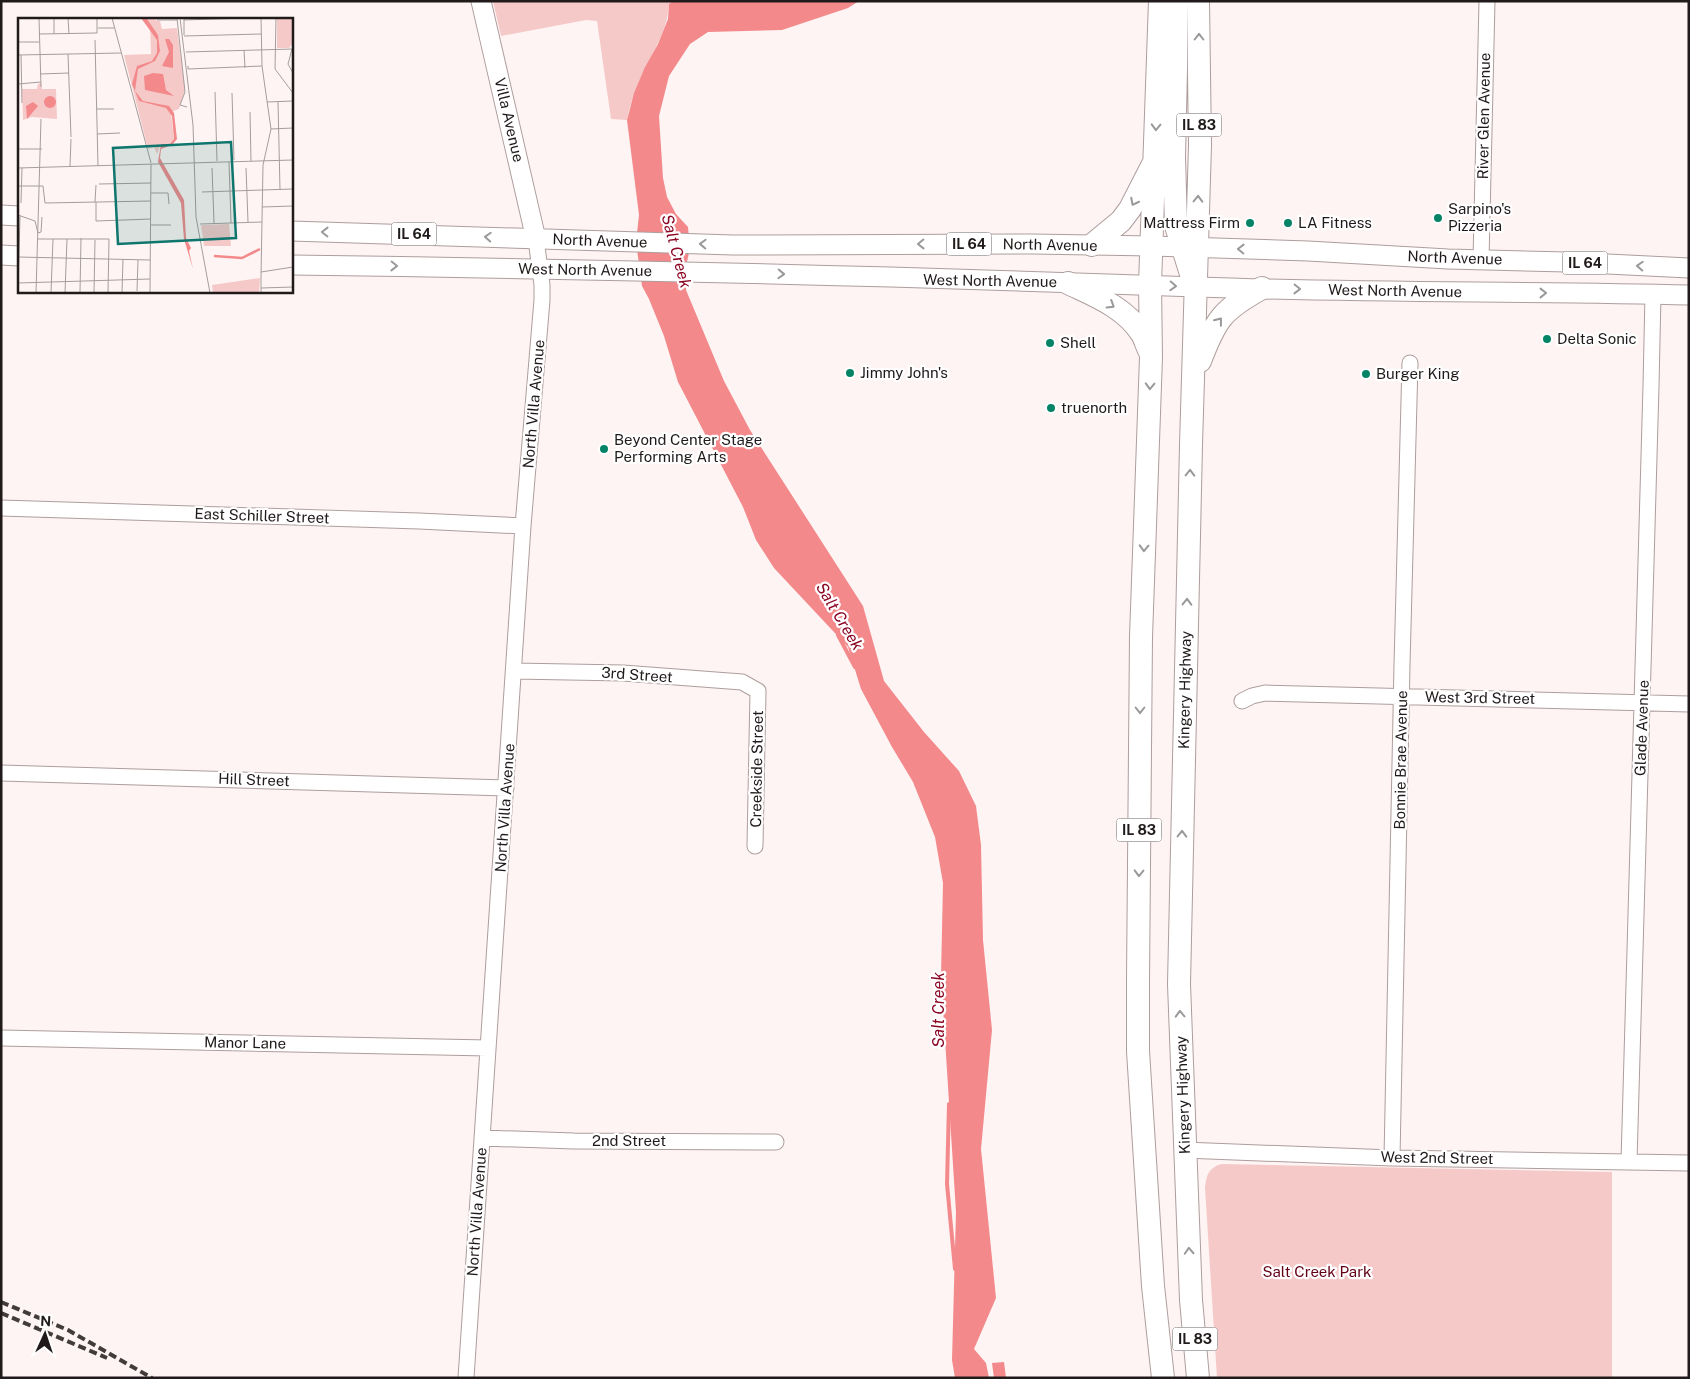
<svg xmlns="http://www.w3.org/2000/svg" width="1690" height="1379" font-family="'Public Sans',sans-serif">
<rect width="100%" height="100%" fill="#fef4f3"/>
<!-- green -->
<path fill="#f6c9c9" d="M 493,1 L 673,1 L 669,4 C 667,32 656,45 645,69 C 637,86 630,102 627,120 L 611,119 L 597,21 L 586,20 L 501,36 Z
M 1222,1164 L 1612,1172 L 1612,1378 L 1217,1378 L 1205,1188 C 1206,1175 1209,1167 1222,1164 Z"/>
<!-- water -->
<path fill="#f3898b" d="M 673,1 L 859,1 L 848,8 L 782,30 L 708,32 L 690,44 L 669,76 L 659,116 L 663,178 L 667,197 L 676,214 L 688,227 L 690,249 L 686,266 L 686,290 L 724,381 L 750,430 L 863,606 L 884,681 L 924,732 L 959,771 L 976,806 L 981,845 L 983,940 L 992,1030 L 981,1149 L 996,1298 L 974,1349 L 986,1363 L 989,1378 L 955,1378 L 952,1360 L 956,1212 L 941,976 L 943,883 L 935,837 L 913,782 L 892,747 L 861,689 L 848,647 L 774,568 L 756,540 L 743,507 L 678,382 L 664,336 L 649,299 L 642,286 L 636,242 L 639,215 L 627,120 L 634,93 L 645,67 L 658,44 L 668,19 L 669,4 Z
M 1004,1362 L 1006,1378 L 994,1378 L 992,1363 Z"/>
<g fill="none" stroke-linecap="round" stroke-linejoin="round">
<!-- stream -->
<path stroke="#f3898b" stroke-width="4" d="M 838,635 L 855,667
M 949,1104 L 947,1184 L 955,1269"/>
<!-- minor casing -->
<g stroke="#ae9d9d" stroke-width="17">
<path id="minor" d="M 1481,260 L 1487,1
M 1,508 L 419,521 L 523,526
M 514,671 L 623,673 L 742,682 L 758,691 L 755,846
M 1242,701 L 1252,696 L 1265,693 L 1689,704
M 1,773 L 506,788
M 1,1038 L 488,1048
M 482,1138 L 574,1141 L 776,1142
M 1184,1150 L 1392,1158 L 1689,1163
M 1392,1158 L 1402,665 L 1410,363
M 1629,1162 L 1651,386 L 1653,294
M 466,1378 L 523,526 L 542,300 L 542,285 L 536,239"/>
</g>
<!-- major casing -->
<g stroke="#ae9d9d" stroke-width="21">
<path id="major" d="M 481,1 L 536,239
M 1,215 L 19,216
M 291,231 L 733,245 L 1032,244 L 1152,246 L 1308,251 L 1448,259 L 1567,262 L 1689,268
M 1,255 L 19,256
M 291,265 C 593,269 895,276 1197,287 C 1361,293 1525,291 1689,295"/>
</g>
<!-- highway casing -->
<g stroke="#ae9d9d" stroke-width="24">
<path id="highway" d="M 1160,1 L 1150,284 L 1151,357 L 1141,637 L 1138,979 L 1138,1051 L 1153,1286 L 1163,1378
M 1176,1 L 1176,69 L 1174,157 L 1176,226 L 1191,274
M 1092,245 L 1121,221 L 1130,209 L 1152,166
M 1068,283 C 1095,296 1125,307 1142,334 C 1145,339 1147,347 1150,352
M 1200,361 C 1216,319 1222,310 1262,288
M 1198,1378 L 1191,1300 L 1179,984 L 1191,445 L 1200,145 L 1198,1"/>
</g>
<!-- minor -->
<use href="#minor" stroke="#fff" stroke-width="15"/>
<!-- major -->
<use href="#major" stroke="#fff" stroke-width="19"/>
<!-- highway -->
<use href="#highway" stroke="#fff" stroke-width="22"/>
<!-- rail -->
<path stroke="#423b3b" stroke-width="4" stroke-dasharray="8 4" stroke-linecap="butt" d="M 1,1302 L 68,1330 L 152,1378
M 1,1313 L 107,1358"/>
</g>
<!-- one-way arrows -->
<defs><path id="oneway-chevron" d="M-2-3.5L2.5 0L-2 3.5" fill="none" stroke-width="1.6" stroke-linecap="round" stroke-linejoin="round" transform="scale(1.25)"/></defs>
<g stroke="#9b9898">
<use href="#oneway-chevron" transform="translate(1199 37) rotate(-90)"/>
<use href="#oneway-chevron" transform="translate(1156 127) rotate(92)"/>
<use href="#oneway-chevron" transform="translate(1198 199) rotate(-89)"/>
<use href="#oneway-chevron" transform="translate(1134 202) rotate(117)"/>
<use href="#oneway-chevron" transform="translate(325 232) rotate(-179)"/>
<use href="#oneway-chevron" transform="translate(488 237) rotate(-177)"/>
<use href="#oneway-chevron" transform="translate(703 244) rotate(-178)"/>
<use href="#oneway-chevron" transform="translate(921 244) rotate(179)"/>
<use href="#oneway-chevron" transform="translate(1241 249) rotate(-179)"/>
<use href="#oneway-chevron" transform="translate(394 266) rotate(1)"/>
<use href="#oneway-chevron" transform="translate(1640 266) rotate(-177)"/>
<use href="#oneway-chevron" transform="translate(781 274) rotate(2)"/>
<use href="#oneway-chevron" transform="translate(1173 286) rotate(3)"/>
<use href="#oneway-chevron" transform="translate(1297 289) rotate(1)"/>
<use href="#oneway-chevron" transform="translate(1543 293)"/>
<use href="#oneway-chevron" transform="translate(1111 305) rotate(32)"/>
<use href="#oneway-chevron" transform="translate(1219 321) rotate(-52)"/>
<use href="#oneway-chevron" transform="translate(1150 386) rotate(92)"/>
<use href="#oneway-chevron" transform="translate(1190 473) rotate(-89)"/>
<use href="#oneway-chevron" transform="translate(1144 548) rotate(92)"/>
<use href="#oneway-chevron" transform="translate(1187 602) rotate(-89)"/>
<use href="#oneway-chevron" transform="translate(1140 710) rotate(90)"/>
<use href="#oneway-chevron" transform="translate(1182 834) rotate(-89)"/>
<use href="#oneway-chevron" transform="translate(1139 873) rotate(91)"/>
<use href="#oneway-chevron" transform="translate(1180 1014) rotate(-92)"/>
<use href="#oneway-chevron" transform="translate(1189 1251) rotate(-93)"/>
</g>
<!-- markers -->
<g fill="#048466" stroke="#fff" stroke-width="2">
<circle cx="1438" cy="218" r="5"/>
<circle cx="1250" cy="223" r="5"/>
<circle cx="1288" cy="223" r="5"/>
<circle cx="1547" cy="339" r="5"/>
<circle cx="1050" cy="343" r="5"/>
<circle cx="850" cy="373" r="5"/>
<circle cx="1366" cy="374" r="5"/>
<circle cx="1051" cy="408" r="5"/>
<circle cx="604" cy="449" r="5"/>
</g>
<g text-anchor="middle" stroke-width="4.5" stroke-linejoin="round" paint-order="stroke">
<!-- shield labels -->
<g fill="#fff" stroke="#635f5f" stroke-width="1">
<rect x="1176.5" y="113.5" width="45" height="23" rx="4"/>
<rect x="391.5" y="222.5" width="45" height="23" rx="4"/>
<rect x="946.5" y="232.5" width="45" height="23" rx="4"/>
<rect x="1562.5" y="251.5" width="45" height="23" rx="4"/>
<rect x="1116.5" y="818.5" width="45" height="23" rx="4"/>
<rect x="1172.5" y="1327.5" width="45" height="23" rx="4"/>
</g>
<g font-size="14" font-weight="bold" fill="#201a1a">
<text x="1199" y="130">IL 83</text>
<text x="414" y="239">IL 64</text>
<text x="969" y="249">IL 64</text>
<text x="1585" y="268">IL 64</text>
<text x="1139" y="835">IL 83</text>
<text x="1195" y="1344">IL 83</text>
</g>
<!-- street labels -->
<g font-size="15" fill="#201a1a" stroke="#fff">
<text transform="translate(1484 116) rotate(-89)" y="5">River Glen Avenue</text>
<text transform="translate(509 120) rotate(77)" y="5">Villa Avenue</text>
<text transform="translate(600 241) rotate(2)" y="5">North Avenue</text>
<text transform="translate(1050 245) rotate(1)" y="5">North Avenue</text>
<text transform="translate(1455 258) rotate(2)" y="5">North Avenue</text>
<text transform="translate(585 270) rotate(1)" y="5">West North Avenue</text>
<text transform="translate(990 281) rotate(1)" y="5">West North Avenue</text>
<text transform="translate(1395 291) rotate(1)" y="5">West North Avenue</text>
<text transform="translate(534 404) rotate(-85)" y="5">North Villa Avenue</text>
<text transform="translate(262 516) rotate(2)" y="5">East Schiller Street</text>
<text transform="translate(637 675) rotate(4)" y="5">3rd Street</text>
<text transform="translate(1185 690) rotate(-89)" y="5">Kingery Highway</text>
<text transform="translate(1480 698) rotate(1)" y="5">West 3rd Street</text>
<text transform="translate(1642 728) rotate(-88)" y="5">Glade Avenue</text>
<text transform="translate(1401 760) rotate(-89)" y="5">Bonnie Brae Avenue</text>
<text transform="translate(757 769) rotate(-89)" y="5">Creekside Street</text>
<text transform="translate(254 780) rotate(2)" y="5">Hill Street</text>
<text transform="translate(505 808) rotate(-86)" y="5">North Villa Avenue</text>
<text transform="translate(245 1043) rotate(1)" y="5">Manor Lane</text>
<text transform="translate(1183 1095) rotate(-92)" y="5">Kingery Highway</text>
<text x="629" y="1146">2nd Street</text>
<text transform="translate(1437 1158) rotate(1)" y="5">West 2nd Street</text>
<text transform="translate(477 1212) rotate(-86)" y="5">North Villa Avenue</text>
</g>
<!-- poi labels -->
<g font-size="15" fill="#201a1a" stroke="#fff" text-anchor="start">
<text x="1448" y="214">Sarpino's<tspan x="1448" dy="17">Pizzeria</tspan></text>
<text x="1240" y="228" text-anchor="end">Mattress Firm</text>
<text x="1298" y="228">LA Fitness</text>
<text x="1557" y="344">Delta Sonic</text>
<text x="1060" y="348">Shell</text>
<text x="860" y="378">Jimmy John's</text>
<text x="1376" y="379">Burger King</text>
<text x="1061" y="413">truenorth</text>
<text x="614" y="445">Beyond Center Stage<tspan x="614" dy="17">Performing Arts</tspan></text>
</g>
<!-- park labels -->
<g font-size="15" fill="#630015" stroke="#fff">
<text x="1317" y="1277">Salt Creek Park</text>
</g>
<!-- water labels -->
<g font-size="16" font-style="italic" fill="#8b0623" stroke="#fff">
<text transform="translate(677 251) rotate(75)" y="6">Salt Creek</text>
<text transform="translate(840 616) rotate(59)" y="6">Salt Creek</text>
<text transform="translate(938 1010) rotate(-90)" y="6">Salt Creek</text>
</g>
</g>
<!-- overview -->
<g transform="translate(18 18)">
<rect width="275" height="275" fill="#fef4f3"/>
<path d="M 127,0 L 139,0 L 138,3 L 142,3 L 144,11 L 159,10 L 167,72 L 161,91 L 153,94 L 156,123 L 152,126 L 143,126 L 139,136 L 136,129 L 130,131 L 106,37 L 133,36 L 132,7 ZM 259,0 L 275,0 L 275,25 L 271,30 L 259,30 ZM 23,65 L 24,71 L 38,71 L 39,101 L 14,99 L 5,102 L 4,71 L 19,71 L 20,66 ZM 211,206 L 213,228 L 186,228 L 183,207 ZM 242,260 L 241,275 L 195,275 L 194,267 Z" fill="#f6c9c9"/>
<path d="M 123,0 L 129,1 L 140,17 L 142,33 L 137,43 L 120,51 L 117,73 L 125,83 L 151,88 L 156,95 L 159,121 L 154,127 L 143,131 L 142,140 L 166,182 L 168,220 L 173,230 L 171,233 L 175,251 L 166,221 L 163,185 L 140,144 L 143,126 L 152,126 L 156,121 L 154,98 L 148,90 L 121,83 L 114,66 L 119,48 L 134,43 L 139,35 L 139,22 ZM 147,21 L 151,21 L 155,27 L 155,50 L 144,48 L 151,34 ZM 135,55 L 145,56 L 148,72 L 156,78 L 127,72 L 126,58 ZM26 84a6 6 0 1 1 12 0a6 6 0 1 1-12 0ZM 15,84 L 20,88 L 9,101 L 8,88 Z" fill="#f3898b"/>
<path fill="none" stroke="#f3898b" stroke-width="2.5" d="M 196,238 L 224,240 L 242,231"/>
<path fill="none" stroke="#a59d9c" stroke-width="1" d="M 21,0 L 23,69M 36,0 L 36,16M 50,0 L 51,16M 94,0 L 133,145M 159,0 L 167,74 L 162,87 L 169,89M 162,0 L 175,107 L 178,199 L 192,275M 166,0 L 166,17M 243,0 L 244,48 L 253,111 L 245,147 L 243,259M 258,0 L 257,51 L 275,75M 139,2 L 159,2M 166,2 L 228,0M 80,10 L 96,10M 21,16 L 79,15 L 79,0M 166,18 L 243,16M 77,22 L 80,148M 0,24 L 21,24M 274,31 L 270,46 L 275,55M 226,32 L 227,50M 168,34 L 275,31M 50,36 L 53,119M 0,37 L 103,35M 3,37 L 4,85M 170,48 L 170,51 L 244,48M 22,56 L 51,55M 0,66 L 23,64M 197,74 L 199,143M 214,75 L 216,142M 249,84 L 275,83M 260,84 L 262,172M 79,91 L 96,91M 232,94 L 233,143M 253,111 L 275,110M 79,116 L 102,115M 0,131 L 24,131M 211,144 L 213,205M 52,148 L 53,121M 0,150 L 275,142M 194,150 L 196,205M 228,150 L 230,204M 81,166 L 133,165M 0,168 L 25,168 L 27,185 L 133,183M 184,174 L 275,171M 133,175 L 150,175 L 151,186M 77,184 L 78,167M 78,184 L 78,203 L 133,201M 3,185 L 4,150M 244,189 L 275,188M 0,197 L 17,203 L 20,215M 182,206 L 244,204M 133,207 L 153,207M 20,215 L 23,214 L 24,199M 20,221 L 91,221 L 90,275M 0,239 L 132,242M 243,254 L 275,249M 0,265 L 132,261M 243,270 L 275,269M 119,273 L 120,242M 0,275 L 2,198M 18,275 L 23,101M 33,275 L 35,221M 47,275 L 49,221M 62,275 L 63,220M 76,275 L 77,222M 104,275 L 105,241M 132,275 L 133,146M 243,275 L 243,259"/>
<path fill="#0f766e" fill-opacity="0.15" stroke="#0f766e" stroke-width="2.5" d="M 213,124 L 218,220 L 100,226 L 95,130 Z"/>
<rect width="275" height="275" fill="none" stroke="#201a1a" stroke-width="2.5"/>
</g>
<!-- border -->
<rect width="1690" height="1379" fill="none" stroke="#201a1a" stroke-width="5"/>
<!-- north arrow -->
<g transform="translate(45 1334) rotate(3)" stroke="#ffffff" stroke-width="4" paint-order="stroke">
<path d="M0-4L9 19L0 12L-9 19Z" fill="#201a1a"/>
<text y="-8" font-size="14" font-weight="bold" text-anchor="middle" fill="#201a1a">N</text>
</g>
</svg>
